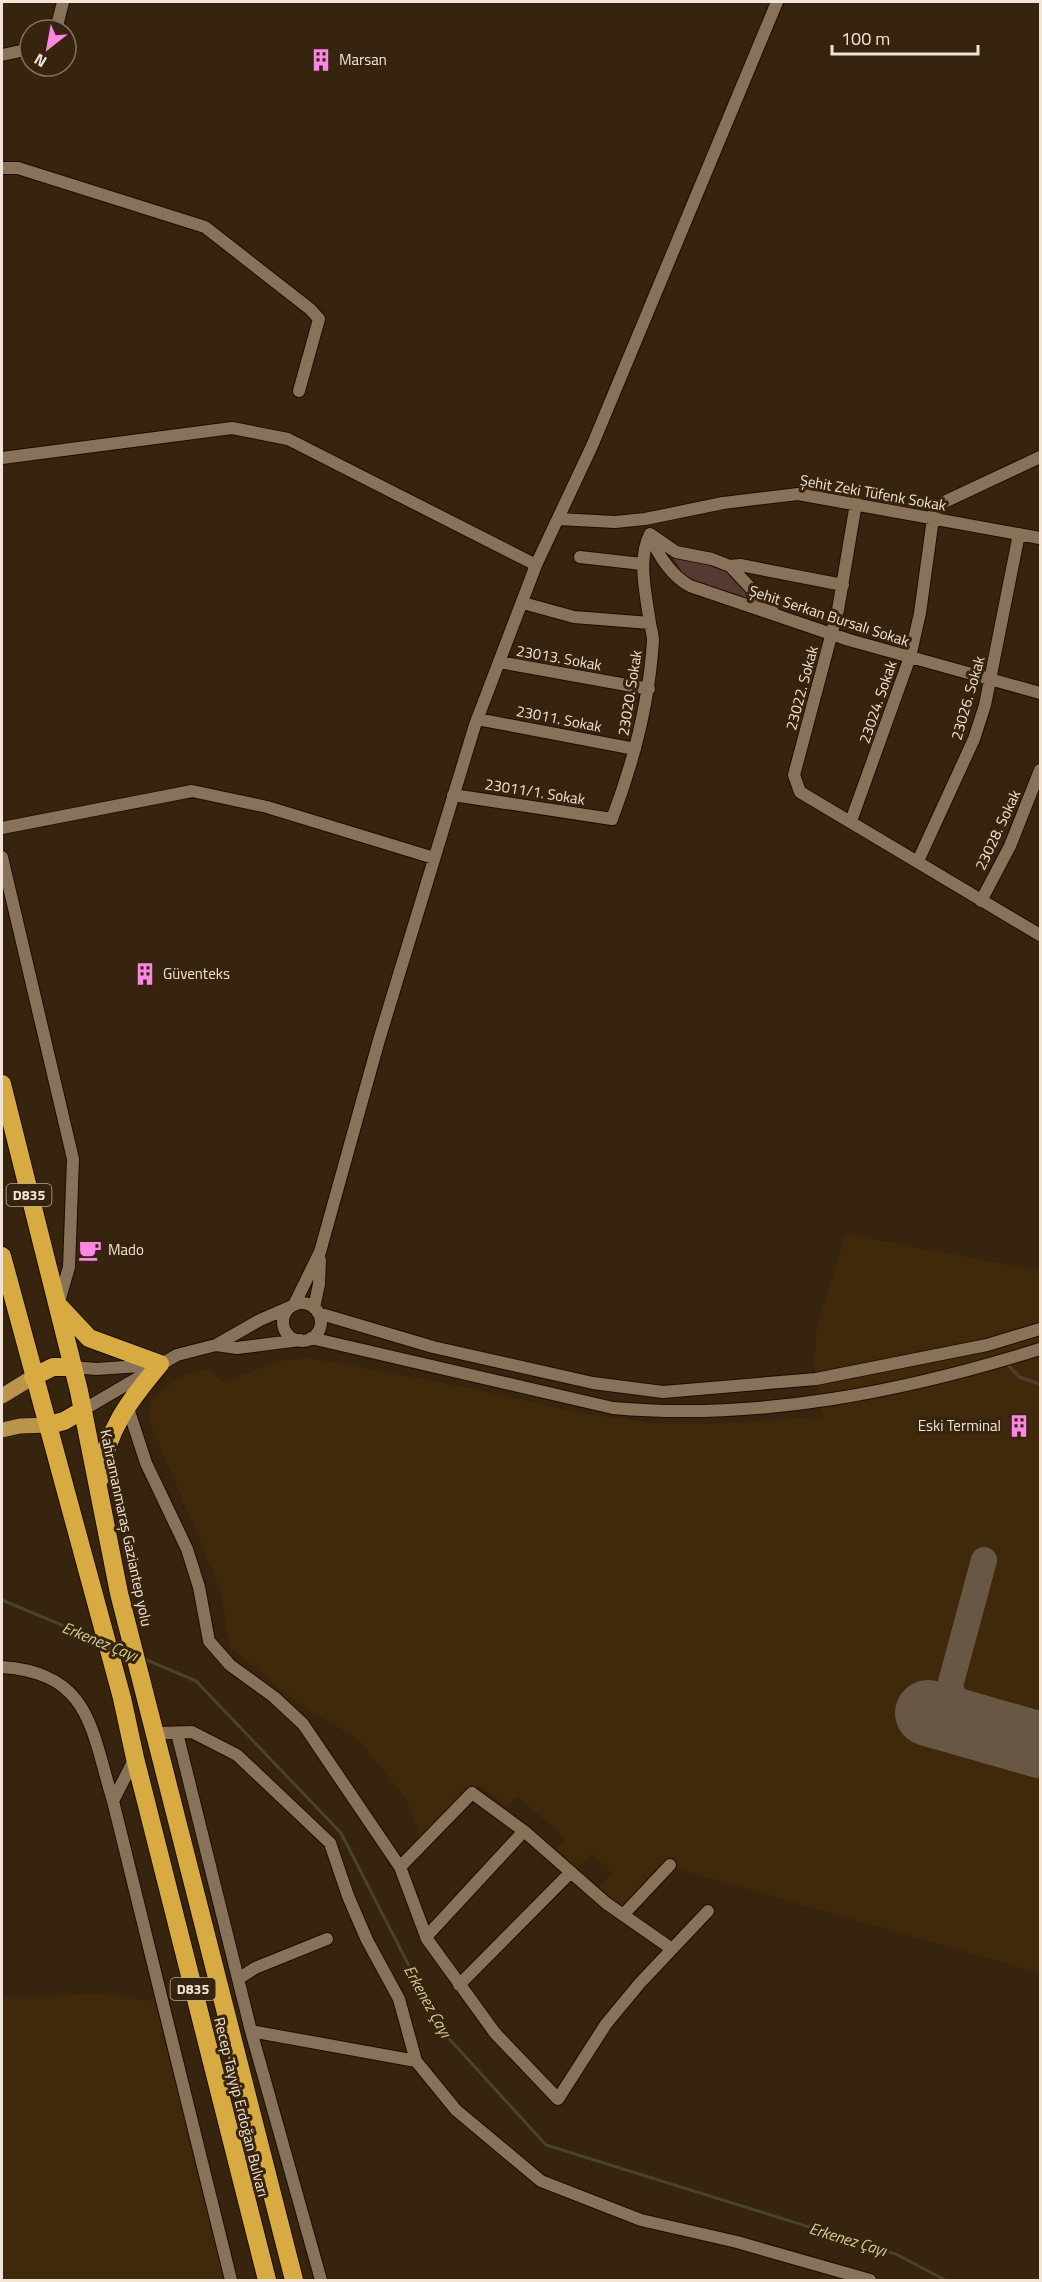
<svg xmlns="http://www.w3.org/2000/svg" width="1042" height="2282" font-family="'Titillium Web',sans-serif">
<rect width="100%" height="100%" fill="#37240e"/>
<!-- built -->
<path fill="#40280b" d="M 846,1234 L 1040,1271 L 1040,1973 L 674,1868 L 674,1857 L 624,1908 L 598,1888 L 612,1872 L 591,1853 L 577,1869 L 555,1850 L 566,1839 L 518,1797 L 506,1807 L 479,1784 L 421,1841 L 407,1800 L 359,1740 L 302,1706 L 230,1647 L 221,1591 L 150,1422 L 151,1402 L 165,1387 L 185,1375 L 209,1369 L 223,1383 L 278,1361 L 310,1358 L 475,1389 L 581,1413 L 652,1423 L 706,1424 L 823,1417 L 814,1365 L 817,1326 Z
M 101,1994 L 154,2001 L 167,2020 L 231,2280 L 2,2280 L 2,1998 Z"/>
<!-- green -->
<path fill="#553933" d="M 672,556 L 719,567 L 729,572 L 752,601 L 686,579 Z
M 1008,1363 L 1021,1376 L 1040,1382 L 1040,1386 L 1019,1379 L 1006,1365 Z"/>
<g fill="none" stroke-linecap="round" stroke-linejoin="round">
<!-- stream -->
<path stroke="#474428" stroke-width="3" d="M 2,1600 L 100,1641
M 114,1647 L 127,1652
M 142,1658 L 196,1681 L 341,1833 L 443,2032 L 546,2145 L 896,2254 L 945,2280"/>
<!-- taxiway -->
<path stroke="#685744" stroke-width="26" d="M 962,1722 L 950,1686 L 984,1560"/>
<!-- runway -->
<path stroke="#685744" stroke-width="66" d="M 928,1713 L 1040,1745"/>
<!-- minor casing -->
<g stroke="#1e0c00" stroke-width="14">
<path id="minor" d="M 56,30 L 63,2
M 2,55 L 30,49
M 2,168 L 18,168 L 205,227 L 310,309 L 319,319 L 299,391
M 2,458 L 232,428 L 288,439 L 536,565
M 856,503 L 838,610 L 794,775 L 800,792 L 1040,935
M 558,519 L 615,522 L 645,519 L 723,503 L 798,494 L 1040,538
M 651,537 C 658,556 673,577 690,586 L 849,640 L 1040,693
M 580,557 L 642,564
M 730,566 L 740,565 L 843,585
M 523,603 L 574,617 L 650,623
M 499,662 L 649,689
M 477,719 L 635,749
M 453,795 L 612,819 C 634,761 649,703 653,641 C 653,635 651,629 650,623 C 646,595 637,559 650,534 L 676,552 L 712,559 L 730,566 L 775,614
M 851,821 L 910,657 L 920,613 L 934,511 L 942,503 L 1040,457
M 2,828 L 192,791 L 267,807 L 434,858
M 2,857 L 73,1159 L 69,1267 L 59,1302
M 918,861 L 974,739 L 985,705 L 1019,534
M 981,901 L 1010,846 L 1040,770
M283 1322a19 19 0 1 1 38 0a19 19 0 1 1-38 0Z
M 294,1305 L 320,1252 L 379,1040 L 475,725 L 536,565 L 592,446 L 777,2
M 314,1308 L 319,1284 L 320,1260
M 318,1313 L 433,1347 L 593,1383 L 663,1392 L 816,1379 L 987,1345 L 1040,1329
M 311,1338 L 613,1408 C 757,1421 903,1392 1040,1349
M 216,1345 L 237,1348 L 300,1340
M 73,1367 L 96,1369 L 156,1365
M 127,1405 L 146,1463 L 187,1549 L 199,1587 L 209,1641 L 230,1665 L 274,1697 L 303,1724 L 400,1867 L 427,1939 L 495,2033 L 558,2099 L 606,2024 L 640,1983 L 708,1911
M 83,1410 L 177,1355 L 216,1345 L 260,1320 L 290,1307
M 2,1667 C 91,1673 91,1730 113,1801
M 155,1733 L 192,1732 L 237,1755 L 330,1843 L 348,1896 L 367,1940 L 399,1999 L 416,2061
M 177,1733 L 251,2031 L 321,2280
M 135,1758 L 113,1801 L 231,2280
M 400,1867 L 472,1793 L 524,1831 L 606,1903 L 672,1949
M 623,1915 L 670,1865
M 426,1937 L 524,1831
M 238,1979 L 255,1968 L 327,1939
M 459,1985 L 571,1872
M 251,2031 L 416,2061 L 456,2110 L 541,2181 L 641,2220 L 737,2242 L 870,2280"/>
</g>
<!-- major casing -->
<g stroke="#1e0c00" stroke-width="16">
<path id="major" d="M 2,1396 L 33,1377
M 2,1430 L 20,1426 L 49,1425"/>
</g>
<!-- highway casing -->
<g stroke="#1e0c00" stroke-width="20">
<path id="highway" d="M 2,1084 L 79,1391 L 119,1593 L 294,2280
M 2,1256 L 122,1698 L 135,1758 L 267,2280
M 60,1307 L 89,1338 L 160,1364 C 129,1401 107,1429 100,1478
M 33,1377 L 53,1367 L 73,1367
M 49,1425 L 64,1421 L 83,1410"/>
</g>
<!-- minor -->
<use href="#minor" stroke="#89725a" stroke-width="12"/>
<!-- major -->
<use href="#major" stroke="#b8944c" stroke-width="15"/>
<!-- highway -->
<use href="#highway" stroke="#d8ab42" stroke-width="18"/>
</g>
<!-- icons -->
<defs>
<g id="building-bare" transform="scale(1.8)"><path d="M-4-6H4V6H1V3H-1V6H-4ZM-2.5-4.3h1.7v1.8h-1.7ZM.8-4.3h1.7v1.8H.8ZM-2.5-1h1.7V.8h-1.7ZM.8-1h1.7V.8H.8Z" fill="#fc86e4" stroke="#37240e" stroke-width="2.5" paint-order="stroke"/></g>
<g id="cafe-bare" transform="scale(1.8)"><path d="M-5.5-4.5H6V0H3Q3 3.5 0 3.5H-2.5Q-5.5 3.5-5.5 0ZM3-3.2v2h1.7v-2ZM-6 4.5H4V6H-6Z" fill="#fc86e4" stroke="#37240e" stroke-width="2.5" paint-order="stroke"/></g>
</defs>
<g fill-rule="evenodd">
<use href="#building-bare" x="321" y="60"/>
<use href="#building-bare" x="145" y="974"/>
<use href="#cafe-bare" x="90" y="1250"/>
<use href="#building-bare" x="1019" y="1426"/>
</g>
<g text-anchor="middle" stroke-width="6" stroke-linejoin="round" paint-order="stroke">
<!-- shield labels -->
<g fill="#37240e" stroke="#baaa9b" stroke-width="1.5">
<rect x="6.5" y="1184" width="45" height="22" rx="4.5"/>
<rect x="170.5" y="1978" width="45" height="22" rx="4.5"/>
</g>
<g font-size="14" font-weight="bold" fill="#f2e4d7">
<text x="29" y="1200">D835</text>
<text x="193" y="1994">D835</text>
</g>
<!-- poi labels -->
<g font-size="15" fill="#f2e4d7" stroke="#37240e" text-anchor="start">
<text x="339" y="65">Marsan</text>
<text x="163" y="979">Güventeks</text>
<text x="108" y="1255">Mado</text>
<text x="1001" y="1431" text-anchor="end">Eski Terminal</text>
</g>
<!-- street labels -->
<g font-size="15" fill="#f2e4d7" stroke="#37240e">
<text transform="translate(873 493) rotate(10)" y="5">Şehit Zeki Tüfenk Sokak</text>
<text transform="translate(829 616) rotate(18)" y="5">Şehit Serkan Bursalı Sokak</text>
<text transform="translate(559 658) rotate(10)" y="5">23013. Sokak</text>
<text transform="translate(802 688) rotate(-75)" y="5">23022. Sokak</text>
<text transform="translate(630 693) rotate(-81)" y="5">23020. Sokak</text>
<text transform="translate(968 698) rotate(-74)" y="5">23026. Sokak</text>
<text transform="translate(878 702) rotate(-71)" y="5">23024. Sokak</text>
<text transform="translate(559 719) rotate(11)" y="5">23011. Sokak</text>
<text transform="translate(535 792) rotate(9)" y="5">23011/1. Sokak</text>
<text transform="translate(998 830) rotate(-65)" y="5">23028. Sokak</text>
<text transform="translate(126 1528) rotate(78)" y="5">Kahramanmaraş Gaziantep yolu</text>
<text transform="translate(241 2107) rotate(76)" y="5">Recep Tayyip Erdoğan Bulvarı</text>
</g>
<!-- water labels -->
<g font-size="16" font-style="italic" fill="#d4cf96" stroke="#37240e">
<text transform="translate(100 1641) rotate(22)" y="6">Erkenez Çayı</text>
<text transform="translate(428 2001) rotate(61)" y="6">Erkenez Çayı</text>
<text transform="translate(848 2239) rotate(17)" y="6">Erkenez Çayı</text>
</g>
</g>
<!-- border -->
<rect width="1042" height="2282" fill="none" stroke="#f2e4d7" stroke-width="6"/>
<!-- north arrow -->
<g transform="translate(48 48) rotate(211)"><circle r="28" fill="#37240e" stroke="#82715e" stroke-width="1.5"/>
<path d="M0-4.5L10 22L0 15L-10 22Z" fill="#fc86e4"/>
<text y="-9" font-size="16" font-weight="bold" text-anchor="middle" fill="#f2e4d7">N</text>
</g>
<!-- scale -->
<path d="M832 45v9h146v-9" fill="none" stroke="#f2e4d7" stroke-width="3"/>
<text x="841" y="45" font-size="18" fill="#f2e4d7" stroke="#37240e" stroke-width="4.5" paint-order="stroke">100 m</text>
</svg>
